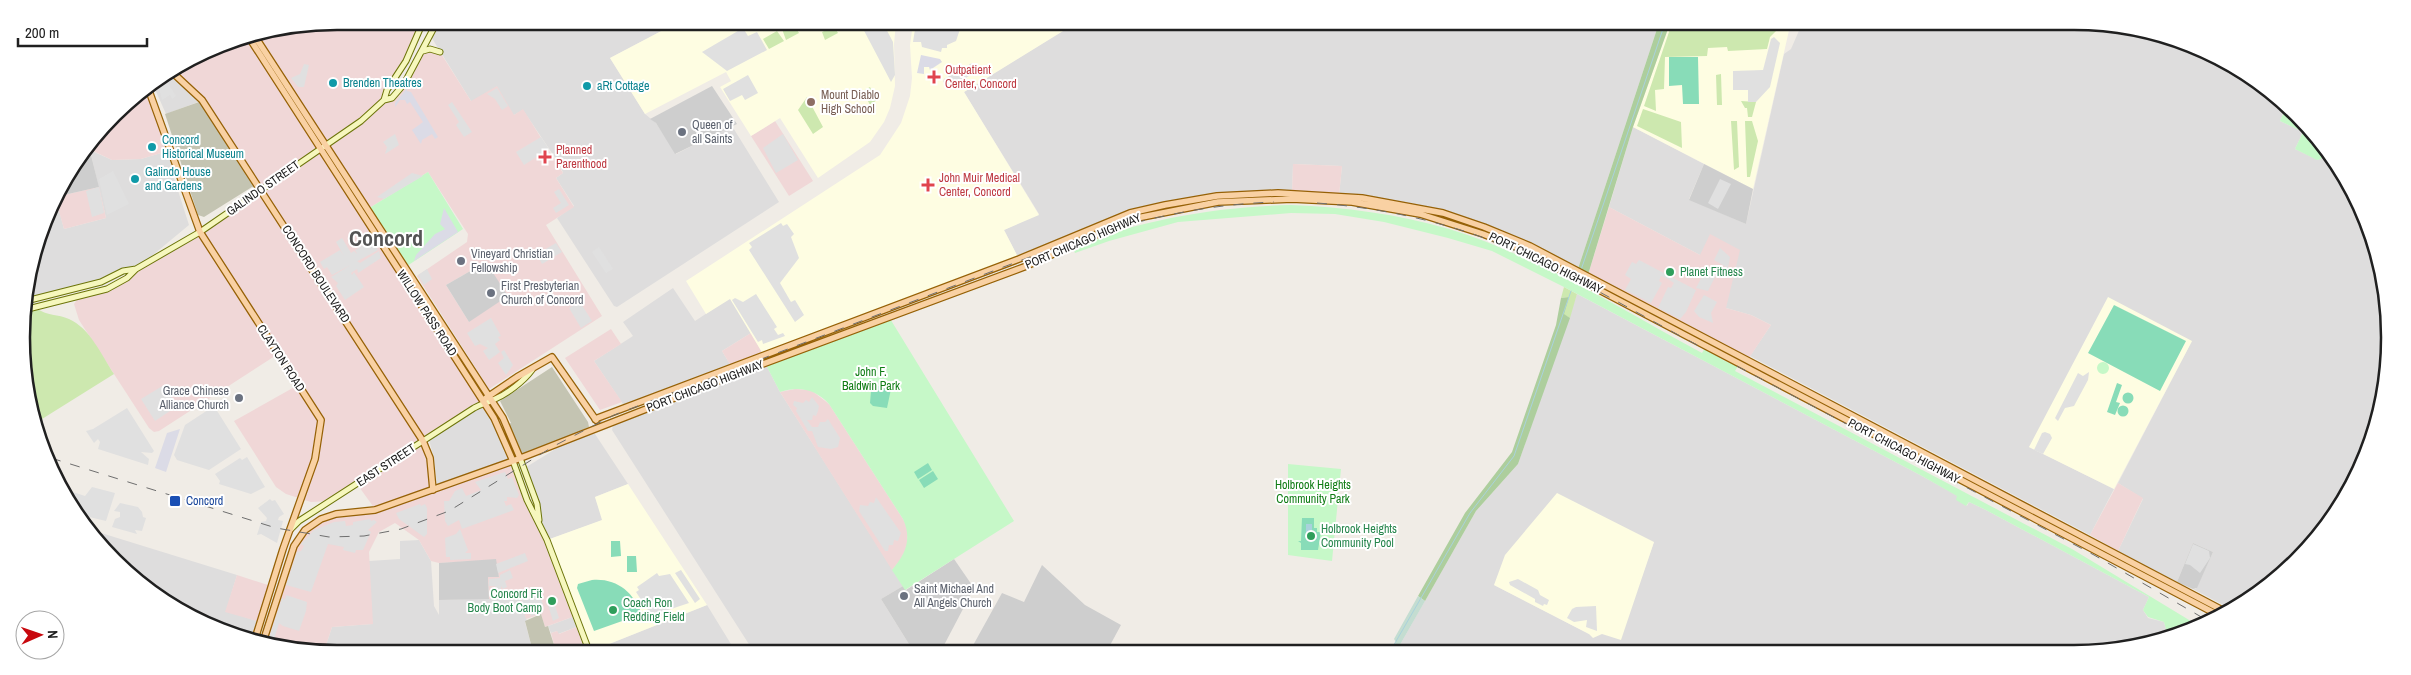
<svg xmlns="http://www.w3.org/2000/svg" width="2411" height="675" font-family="'Archivo Narrow',sans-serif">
<rect width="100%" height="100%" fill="#f0ece6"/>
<!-- residential -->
<path fill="#dedddd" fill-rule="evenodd" d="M 437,22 L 664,22 L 669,27 L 610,58 L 645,114 L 656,123 L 676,154 L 732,126 L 779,202 L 617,307 L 614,306 L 557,218 L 574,206 L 556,178 L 563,173 L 560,165 L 523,110 L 514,115 L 471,101 L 430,35 Z
M 1065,24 L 1658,26 L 1577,272 L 1530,246 L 1443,213 L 1339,196 L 1342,166 L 1293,164 L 1292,193 L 1217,196 L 1130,213 L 1019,259 L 1004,230 L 1039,214 L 964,92 L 1067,28 Z
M 1801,26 L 2135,27 L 2249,74 L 2285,110 L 2280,121 L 2303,132 L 2295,149 L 2318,160 L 2325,151 L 2336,162 L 2384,276 L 2384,399 L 2348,495 L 2282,575 L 2231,609 L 2193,589 L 2196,589 L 2213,552 L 2193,543 L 2177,582 L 2118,551 L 2143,499 L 2118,483 L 2192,341 L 2029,447 L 2114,489 L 2090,535 L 1750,356 L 1771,325 L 1751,315 L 1726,308 L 1700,255 L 1609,207 L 1633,127 L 1704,164 L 1689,199 L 1746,224 L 1784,54 L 1791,49 Z
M 169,75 L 175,79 L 198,102 L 166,114 L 154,87 L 154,84 Z
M 90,150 L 112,160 L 141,159 L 171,150 L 173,175 L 189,225 L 136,269 L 26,300 L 55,196 L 64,229 L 106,218 Z
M 673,288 L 695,321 L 730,298 L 751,333 L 722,351 L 731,366 L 625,407 L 594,361 L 633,336 L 623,322 Z
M 1577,294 L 1922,476 L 1958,496 L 1967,506 L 1969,502 L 1984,509 L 2149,597 L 2143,610 L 2148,618 L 2164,622 L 2167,633 L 2169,634 L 2114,651 L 1397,650 L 1476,511 L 1518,464 ZM 1654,542 L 1642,576 L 1589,634 L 1494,585 Z
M 765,363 L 780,392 L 903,586 L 881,599 L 912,649 L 822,649 L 819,645 L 814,649 L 752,649 L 612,430 L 613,426 L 666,401 Z
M 485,405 L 497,425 L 510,459 L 437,486 L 434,458 L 429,440 Z
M 595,434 L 628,484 L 595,497 L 603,520 L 547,540 L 539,520 L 540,514 L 523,469 L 575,437 Z
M 85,528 L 237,575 L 226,611 L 260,622 L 255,639 L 162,601 Z
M 419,540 L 431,561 L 434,606 L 439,615 L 439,600 L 500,598 L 518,592 L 527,621 L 525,622 L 532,648 L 325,648 L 332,627 L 372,624 L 369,561 L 400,559 L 400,541 Z
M 707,605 L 734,649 L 683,648 L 682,646 L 676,648 L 599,648 Z
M 575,616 L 579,626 L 558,634 L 557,631 L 551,633 L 548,626 Z"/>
<!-- commercial -->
<path fill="#f0d7d7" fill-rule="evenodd" d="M 338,21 L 423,22 L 385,99 L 392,98 L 404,84 L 422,51 L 440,52 L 471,101 L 497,86 L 514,115 L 523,109 L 563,173 L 556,178 L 574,207 L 546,225 L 602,316 L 489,389 L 417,276 L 467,242 L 468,234 L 428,172 L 366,210 L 256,38 ZM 486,262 L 469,322 L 446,285 Z
M 250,39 L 484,402 L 423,441 L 428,451 L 433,490 L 513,461 L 575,616 L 545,627 L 541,614 L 526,619 L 518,592 L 500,598 L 489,599 L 488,577 L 499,577 L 495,560 L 439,563 L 431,561 L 419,540 L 395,523 L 379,532 L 369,552 L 373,624 L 332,627 L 325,648 L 276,648 L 263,642 L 300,536 L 321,519 L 375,509 L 357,484 L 330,501 L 311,502 L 286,494 L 276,487 L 234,421 L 298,385 L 278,354 L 159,431 L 154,432 L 149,428 L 79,320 L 74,304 L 79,297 L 107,289 L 136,269 L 200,233 L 261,190 L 202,100 L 173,73 L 217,45 Z
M 150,91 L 171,150 L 141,159 L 112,160 L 91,150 L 123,107 Z
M 775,121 L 813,181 L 789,196 L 751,136 Z
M 1293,164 L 1342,166 L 1339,196 L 1292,193 Z
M 99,187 L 106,218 L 64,229 L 55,197 Z
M 1609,207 L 1700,255 L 1710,234 L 1740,250 L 1726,308 L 1751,315 L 1771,325 L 1747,361 L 1587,278 Z
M 611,329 L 621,344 L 594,361 L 622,402 L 600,410 L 565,358 Z
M 751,333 L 763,354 L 731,366 L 722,351 Z
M 795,389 L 811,390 L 829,404 L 903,519 L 908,529 L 907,546 L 902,559 L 892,570 L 780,392 Z
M 2118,483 L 2143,498 L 2118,551 L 2090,535 Z
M 237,575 L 271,586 L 260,622 L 225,612 Z
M 579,626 L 588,648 L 555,648 L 551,633 L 557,631 L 559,634 Z"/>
<!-- education -->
<path fill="#fefde2" d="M 664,22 L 896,23 L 894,44 L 895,86 L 890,108 L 884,122 L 870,142 L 818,178 L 780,118 L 751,136 L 720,87 L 731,81 L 726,72 L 645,114 L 610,58 L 669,27 Z
M 913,23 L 1065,24 L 1068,28 L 964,92 L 1039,215 L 1004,230 L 1019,259 L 763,354 L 730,299 L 706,314 L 686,281 L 880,155 L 901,123 L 910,96 L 912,78 L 910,45 Z
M 1669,26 L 1790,26 L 1753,189 L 1633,127 Z
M 2108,297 L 2192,341 L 2114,489 L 2029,447 Z
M 628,484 L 707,605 L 599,648 L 588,648 L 547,540 L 602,520 L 595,497 Z
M 1557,493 L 1654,542 L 1621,640 L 1602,634 L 1593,638 L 1589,634 L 1494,585 L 1505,555 Z"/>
<!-- religious -->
<path fill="#cecece" d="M 712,86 L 737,124 L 675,154 L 656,123 L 650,119 Z
M 90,151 L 99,187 L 55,197 L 55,196 Z
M 1704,164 L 1753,189 L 1746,224 L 1689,200 Z
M 486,262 L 508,296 L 469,322 L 446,285 Z
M 2193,543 L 2213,552 L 2197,588 L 2193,589 L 2177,582 Z
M 496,559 L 499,577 L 488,577 L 489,599 L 439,600 L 439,563 Z
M 954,559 L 974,588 L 942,649 L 912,649 L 881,599 L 903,586 L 906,590 Z
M 1042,565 L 1085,605 L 1121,625 L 1108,649 L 971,649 L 1002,593 L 1024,602 Z"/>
<!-- construction -->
<path fill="#c4c4b2" d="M 199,102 L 261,190 L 252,187 L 204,217 L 198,215 L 165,114 Z
M 552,367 L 588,422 L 589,427 L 520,458 L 506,425 L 511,423 L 500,401 Z
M 541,614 L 545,627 L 548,626 L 555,648 L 532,648 L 525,621 Z"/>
<!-- grass -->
<path fill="#cde8af" d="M 793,23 L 799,33 L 786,40 L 782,29 Z
M 834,26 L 838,33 L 825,40 L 822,32 Z
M 1671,26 L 1781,26 L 1770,37 L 1767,49 L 1728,51 L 1727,47 L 1708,48 L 1707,56 L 1665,57 L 1664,89 L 1655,90 L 1656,111 L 1644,106 Z
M 777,31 L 784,41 L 769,49 L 763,39 Z
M 1721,74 L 1722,105 L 1717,105 L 1716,75 Z
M 870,87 L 877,100 L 870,105 L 863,91 Z
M 807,97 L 823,127 L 813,134 L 798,110 Z
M 1741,101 L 1756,102 L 1752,117 L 1748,117 L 1747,108 L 1745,108 Z
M 1643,109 L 1681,122 L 1682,148 L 1637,126 Z
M 1731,121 L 1737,121 L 1739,167 L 1734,170 Z
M 1745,121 L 1752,121 L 1758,141 L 1750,177 L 1747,177 Z
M 1564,287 L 1577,294 L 1570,318 L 1563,314 L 1569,297 L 1561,298 Z
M 36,308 C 47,316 58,314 69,319 C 90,328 102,356 114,374 L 34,424 L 32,420 L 22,317 L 24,310 Z"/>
<!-- forest -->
<path fill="#adce9d" d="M 1658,26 L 1669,26 L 1633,127 L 1587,278 L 1577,272 Z
M 1569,297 L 1564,314 L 1570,318 L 1518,464 L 1476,511 L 1425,601 L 1418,596 L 1465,513 L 1512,452 L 1556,325 L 1561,298 Z"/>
<!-- wetland -->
<path fill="#c4ddd1" d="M 1418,596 L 1425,601 L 1397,650 L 1392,650 L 1396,642 L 1394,639 Z"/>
<!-- park -->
<path fill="#c6f8c8" d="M 2285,110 L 2325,151 L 2321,159 L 2317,160 L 2295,149 L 2303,132 L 2280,121 Z
M 428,172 L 463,229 L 407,266 L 366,210 Z
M 1291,205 C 1345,207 1397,214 1449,229 C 1538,256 1620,309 1702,353 L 1705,348 L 1723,360 L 1738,366 L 1735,371 L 2072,549 L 2199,626 L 2169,634 L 2167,633 L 2164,622 L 2148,617 L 2143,610 L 2149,597 L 1984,509 L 1969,502 L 1966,506 L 1956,500 L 1957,496 L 1922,476 L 1564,287 L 1492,251 L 1448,238 L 1384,222 L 1335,214 L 1291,213 L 1178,222 L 1109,241 L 1075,253 L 1071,245 C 1147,220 1211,207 1291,205 Z
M 889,317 L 1014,521 L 905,590 L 892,570 C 906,554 912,539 903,519 L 829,404 C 815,389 799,386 780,392 L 765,363 Z
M2097 368a6 6 0 1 1 12 0a6 6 0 1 1-12 0Z
M 1288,464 L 1341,469 L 1332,561 L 1288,555 Z"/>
<!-- pitch -->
<path fill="#88dcb8" d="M 1669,57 L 1698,57 L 1699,104 L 1683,104 L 1682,85 L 1669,86 Z
M 2114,305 L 2186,341 L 2160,391 L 2088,353 Z
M 2117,383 L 2122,385 L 2116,402 L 2120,403 L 2115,415 L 2107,412 Z
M 878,386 L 891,389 L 887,408 L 873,406 L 870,403 L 871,391 Z
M2122.5 398a5.5 5.5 0 1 1 11 0a5.5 5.5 0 1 1-11 0Z
M2117.5 411a5.5 5.5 0 1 1 11 0a5.5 5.5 0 1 1-11 0Z
M 928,463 L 932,470 L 918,479 L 914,472 Z
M 933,471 L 938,479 L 924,488 L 919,480 Z
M 1302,518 L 1314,518 L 1314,528 L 1317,528 L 1317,532 L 1321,532 L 1318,550 L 1301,550 L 1301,543 L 1298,541 L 1301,541 Z
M 611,541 L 620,541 L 621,556 L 611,557 Z
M 627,556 L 636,556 L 637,572 L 627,572 Z
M 592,580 C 617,578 633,592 642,614 L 594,631 L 577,588 L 578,584 Z"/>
<!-- parking -->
<path fill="#e0e0e0" d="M 860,23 L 883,23 L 893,42 L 895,75 L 891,82 Z
M 916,23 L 962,23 L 956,41 L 947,45 L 947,48 L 942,48 L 941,52 L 922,47 L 921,42 L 913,42 Z
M 743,28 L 748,36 L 757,32 L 767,50 L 727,71 L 702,52 Z
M 1774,37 L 1780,43 L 1770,87 L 1756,102 L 1748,102 L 1748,90 L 1733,90 L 1733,71 L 1763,70 L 1771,39 Z
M 210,49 L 212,53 L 186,70 L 183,66 Z
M 972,63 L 975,64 L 975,72 L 952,87 L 943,82 L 944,79 Z
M 304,64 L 309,65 L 304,87 L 298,87 L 291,78 L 300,74 Z
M 748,75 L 758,93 L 745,100 L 742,95 L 730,101 L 723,89 Z
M 167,82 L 176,96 L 172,99 L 170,95 L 162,100 L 159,88 Z
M 497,88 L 508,106 L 502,110 L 495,99 L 487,94 Z
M 452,102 L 472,132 L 464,137 L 456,125 L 459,122 L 448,105 Z
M 395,134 L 399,145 L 385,154 L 387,147 L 383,142 Z
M 783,134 L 798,160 L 776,173 L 763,148 Z
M 541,137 L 549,149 L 524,165 L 516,152 Z
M 113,171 L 129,204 L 107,215 L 99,179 Z
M 412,173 L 423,176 L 384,199 L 377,197 Z
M 1720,179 L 1731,184 L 1718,209 L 1708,203 Z
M 99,187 L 104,213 L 92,217 L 86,191 Z
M 559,189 L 569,205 L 556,213 L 553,208 L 561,203 L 554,192 Z
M 781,223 L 783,226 L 787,224 L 794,234 L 791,237 L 799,258 L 780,283 L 791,302 L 795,300 L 804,315 L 795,322 L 749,250 L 752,247 L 749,243 Z
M 342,238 L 351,253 L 354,251 L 357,254 L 355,250 L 371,240 L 378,250 L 332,275 L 327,267 L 324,269 L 320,262 L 340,250 L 344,256 L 336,242 Z
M 556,243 L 562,252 L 542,264 L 537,254 Z
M 599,247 L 613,269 L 606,273 L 592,252 Z
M 1720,248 L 1730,257 L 1728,268 L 1714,260 Z
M 379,251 L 381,258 L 358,273 L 357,269 L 351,273 L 352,275 L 354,272 L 364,287 L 345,300 L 336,286 L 338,283 L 331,277 L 357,261 L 360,263 Z
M 1639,260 L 1696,290 L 1686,312 L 1680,319 L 1658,308 L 1668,287 L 1671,288 L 1674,283 L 1668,279 L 1661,276 L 1659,281 L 1662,283 L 1651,303 L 1625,290 L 1631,279 L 1625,275 L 1632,262 L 1636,264 Z
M 1707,267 L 1716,275 L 1708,291 L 1696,288 Z
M 427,269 L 432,279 L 424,285 L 418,275 Z
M 756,294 L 777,327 L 774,329 L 778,335 L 783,333 L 785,336 L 763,344 L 762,340 L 758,342 L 732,300 L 735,298 L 743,302 Z
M 1704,295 L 1717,302 L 1711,313 L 1713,323 L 1699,317 L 1694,311 Z
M 580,302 L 592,321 L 581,328 L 569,308 Z
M 491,318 L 501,336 L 498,337 L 500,340 L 495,344 L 500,352 L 489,360 L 483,351 L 488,348 L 480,344 L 475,346 L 467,333 Z
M 504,350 L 513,365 L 506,375 L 498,363 L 504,358 L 501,352 Z
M 2089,372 L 2088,380 L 2074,406 L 2065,408 L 2058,421 L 2055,418 L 2078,373 L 2083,376 Z
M 164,385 L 179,409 L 173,409 L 155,421 L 141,399 Z
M 812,397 L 819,406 L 818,411 L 816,416 L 813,415 L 812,420 L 807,420 L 812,427 L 818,427 L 820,422 L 825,422 L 828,419 L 840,438 L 838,447 L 831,449 L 818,447 L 812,431 L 808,431 L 796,411 L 797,408 L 793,405 L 794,401 L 803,403 L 806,400 L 809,402 Z
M 214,406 L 241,449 L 209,470 L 177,460 L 174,455 L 185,425 Z
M 127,408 L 154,451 L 152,453 L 141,452 L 149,459 L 148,465 L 98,449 L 100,442 L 98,439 L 94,443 L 86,431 L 93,429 Z
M 2045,432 L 2050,434 L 2052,438 L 2043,454 L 2034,450 L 2042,433 Z
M 247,457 L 265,487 L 251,494 L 219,484 L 220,481 L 215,474 L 240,458 L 242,460 Z
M 505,472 L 508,479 L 512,477 L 519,495 L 517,498 L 507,497 L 507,501 L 504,501 L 506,506 L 511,504 L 514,510 L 462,529 L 459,520 L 448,526 L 445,521 L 444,501 L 449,501 L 455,491 L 462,488 L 466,496 L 481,490 L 475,482 Z
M 92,487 L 115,493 L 106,521 L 81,515 L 81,512 L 77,511 L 67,490 L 85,496 Z
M 876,497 L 901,533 L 898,541 L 894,540 L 893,545 L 889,545 L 888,551 L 885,551 L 859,511 L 860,505 L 868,506 L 870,502 L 874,503 Z
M 270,499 L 272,501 L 275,500 L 284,514 L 279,517 L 278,520 L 283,521 L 277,543 L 261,534 L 257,535 L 261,522 L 266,521 L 267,518 L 258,508 Z
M 120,503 L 138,507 L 142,512 L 143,517 L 146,518 L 142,531 L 135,530 L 137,534 L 112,527 L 115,519 L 120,517 L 120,512 L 114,511 Z
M 420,504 L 421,506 L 425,504 L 427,508 L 427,534 L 424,537 L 399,519 L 396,513 Z
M 370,519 L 371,521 L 374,520 L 377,522 L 368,530 L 371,532 L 363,550 L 356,550 L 355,553 L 343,550 L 344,547 L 328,544 L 311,592 L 286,585 L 297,552 L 301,551 L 304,546 L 301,544 L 314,530 L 334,522 L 345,521 L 346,526 L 353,525 L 353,522 Z
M 460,529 L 468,550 L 465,553 L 471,553 L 471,559 L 450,560 L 450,557 L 446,557 L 445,538 L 456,534 Z
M 2193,544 L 2209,551 L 2210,558 L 2200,573 L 2190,565 L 2185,564 Z
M 525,553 L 528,561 L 498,573 L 496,564 Z
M 510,570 L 513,578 L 505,581 L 507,587 L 503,589 L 501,586 L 501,589 L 496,589 L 495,586 L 489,586 L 489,579 L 500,578 L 500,575 Z
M 681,570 L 700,599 L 695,603 L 675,573 Z
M 657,573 L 659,576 L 670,574 L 689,603 L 668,610 L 655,621 L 636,592 L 639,590 L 637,587 Z
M 1518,579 L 1538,590 L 1540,595 L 1549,600 L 1547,605 L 1544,604 L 1543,606 L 1535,602 L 1535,599 L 1510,585 L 1509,582 Z
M 538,592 L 543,604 L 538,608 L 539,613 L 531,616 L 530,612 L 526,614 L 521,598 Z
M 286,595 L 307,602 L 306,611 L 299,631 L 283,626 L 279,623 L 272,646 L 267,644 L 282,598 L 285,599 Z
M 554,603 L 559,618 L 553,621 L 548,605 Z
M 1596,606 L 1597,631 L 1586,627 L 1587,620 L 1574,622 L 1567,618 L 1572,609 L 1576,607 Z"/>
<!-- plaza -->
<path fill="#dbdbe6" d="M 921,55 L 940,59 L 942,62 L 930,70 L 929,67 L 924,67 L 924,74 L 917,73 Z
M 408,87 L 407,91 L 411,92 L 438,137 L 435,139 L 432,134 L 422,140 L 421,144 L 412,130 L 423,122 L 410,102 L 407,104 L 405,100 L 400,100 L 395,107 L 395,103 Z
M 444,208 L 458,232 L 414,261 L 416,255 L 435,234 L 445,229 L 440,224 Z
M 180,429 L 166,472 L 155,468 L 167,433 Z"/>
<!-- water -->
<path fill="#a9d2dc" d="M 1306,524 L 1312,524 L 1312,534 L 1317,535 L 1317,539 L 1306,538 Z"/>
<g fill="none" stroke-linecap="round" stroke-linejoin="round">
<!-- stream -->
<path stroke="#a9d2dc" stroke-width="1" d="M 1581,270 L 1664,26
M 1391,650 L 1470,513 L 1514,456 L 1571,291"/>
<!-- secondary casing -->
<g stroke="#6c7409" stroke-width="7">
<path id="secondary" d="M 423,51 L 430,49 L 440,52
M 384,100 L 387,90 L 406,61 L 423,22
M 26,301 L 101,282 L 123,271 L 136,269
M 24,310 L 107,289 L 127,278 L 136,269 L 200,232 L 361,121 L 384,100 L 392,98 L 404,84 L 437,22
M 520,458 L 537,504 L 539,520
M 513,461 L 527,500 L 547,540 L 588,648
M 290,530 L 299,521 L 474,408 C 481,404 487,403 493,400 C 507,394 523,382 532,370"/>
</g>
<!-- primary casing -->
<g stroke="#966106" stroke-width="8">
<path id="primary" d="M 256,38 L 503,418 L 520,458
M 250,39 L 494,418 L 513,461
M 173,73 L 202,100 L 423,441 L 430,458 L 433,490
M 148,88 L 200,232 L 321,420 L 315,459 L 283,549 L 255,639
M 486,398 L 517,377 L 552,357 L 596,420
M 595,419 L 1019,259 L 1130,213 L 1165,205 L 1217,196 L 1278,193 L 1362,198 L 1443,213 L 1484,227 L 1530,246 L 2226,612
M 263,642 L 294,546 L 305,530 L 321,519 L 336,514 L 375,510 L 513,461 L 736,374 L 1024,267 L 1132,219 L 1218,202 L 1292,199 L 1352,202 L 1420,214 L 1483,234 L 1521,249 L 2220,616"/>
</g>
<!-- secondary -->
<use href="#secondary" stroke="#f6f7bd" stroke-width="5"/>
<!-- primary -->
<use href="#primary" stroke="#f9d1a3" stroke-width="5.5"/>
<!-- rail -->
<path stroke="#6e6e6e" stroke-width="1" stroke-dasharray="10 10" stroke-linecap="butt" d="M 1317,203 C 1371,207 1422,217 1473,234 C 1553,262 1628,309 1703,348
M 1737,366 L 2094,555 L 2210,622
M 51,458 L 276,528 L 329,537 L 364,536 L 401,529 L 449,511 L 554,446 L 614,415 L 1043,252 C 1119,224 1193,205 1274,202"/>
</g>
<!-- markers -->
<g fill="#e0444e" stroke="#fff" stroke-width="2">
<path d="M931.5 69.5h5v5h5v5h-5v5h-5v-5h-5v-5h5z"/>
<path d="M542.5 149.5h5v5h5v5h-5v5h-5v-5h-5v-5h5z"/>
<path d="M925.5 177.5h5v5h5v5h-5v5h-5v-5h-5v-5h5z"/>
</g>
<g fill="#0f9aa8" stroke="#fff" stroke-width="2">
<circle cx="333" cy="83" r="5"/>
<circle cx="587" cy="86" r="5"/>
<circle cx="152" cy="147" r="5"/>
<circle cx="135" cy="179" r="5"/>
</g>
<circle fill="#8d6e63" stroke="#fff" stroke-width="2" cx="811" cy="102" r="5"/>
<g fill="#6b7280" stroke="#fff" stroke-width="2">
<circle cx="682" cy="132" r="5"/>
<circle cx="461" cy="261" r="5"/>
<circle cx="491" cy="293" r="5"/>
<circle cx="239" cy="398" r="5"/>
<circle cx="904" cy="596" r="5"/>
</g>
<g fill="#2e9e5b" stroke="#fff" stroke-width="2">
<circle cx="1670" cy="272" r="5"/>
<circle cx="1311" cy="536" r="5"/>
<circle cx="552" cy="601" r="5"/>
<circle cx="613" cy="610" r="5"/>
</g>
<rect fill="#1a4fb4" stroke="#fff" stroke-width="2" x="169" y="495" width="12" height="12" rx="2.5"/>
<g text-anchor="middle" stroke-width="4" stroke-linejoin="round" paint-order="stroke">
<!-- health labels -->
<g font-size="12" fill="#be3a42" stroke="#fff" text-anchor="start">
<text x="945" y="74">Outpatient<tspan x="945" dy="14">Center, Concord</tspan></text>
<text x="556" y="154">Planned<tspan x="556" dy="14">Parenthood</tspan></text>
<text x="939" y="182">John Muir Medical<tspan x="939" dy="14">Center, Concord</tspan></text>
</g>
<!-- culture labels -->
<g font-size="12" fill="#0d838f" stroke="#fff" text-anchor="start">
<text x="343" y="87">Brenden Theatres</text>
<text x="597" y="90">aRt Cottage</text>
<text x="162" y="144">Concord<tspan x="162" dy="14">Historical Museum</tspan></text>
<text x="145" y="176">Galindo House<tspan x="145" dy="14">and Gardens</tspan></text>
</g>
<!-- education labels -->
<g font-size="12" fill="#785e54" stroke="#fff" text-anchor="start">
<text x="821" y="99">Mount Diablo<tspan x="821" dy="14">High School</tspan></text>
</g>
<!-- worship labels -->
<g font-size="12" fill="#5b616d" stroke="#fff" text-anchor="start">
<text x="692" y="129">Queen of<tspan x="692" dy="14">all Saints</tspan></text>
<text x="471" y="258">Vineyard Christian<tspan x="471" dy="14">Fellowship</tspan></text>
<text x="501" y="290">First Presbyterian<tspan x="501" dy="14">Church of Concord</tspan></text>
<text x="229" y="395" text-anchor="end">Grace Chinese<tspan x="229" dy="14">Alliance Church</tspan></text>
<text x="914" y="593">Saint Michael And<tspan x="914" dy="14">All Angels Church</tspan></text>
</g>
<!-- street labels -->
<g font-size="12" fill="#202020" stroke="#fff">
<text transform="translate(263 188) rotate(-35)" y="4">GALINDO STREET</text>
<text transform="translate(1083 241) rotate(-23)" y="4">PORT CHICAGO HIGHWAY</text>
<text transform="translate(1546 263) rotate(26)" y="4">PORT CHICAGO HIGHWAY</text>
<text transform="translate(316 274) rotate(57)" y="4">CONCORD BOULEVARD</text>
<text transform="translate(427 313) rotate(57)" y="4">WILLOW PASS ROAD</text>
<text transform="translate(281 358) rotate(57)" y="4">CLAYTON ROAD</text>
<text transform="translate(705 386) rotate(-21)" y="4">PORT CHICAGO HIGHWAY</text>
<text transform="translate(1904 451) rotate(28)" y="4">PORT CHICAGO HIGHWAY</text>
<text transform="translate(386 465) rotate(-33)" y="4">EAST STREET</text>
</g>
<!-- leisure labels -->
<g font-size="12" fill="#27864d" stroke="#fff" text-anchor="start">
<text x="1680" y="276">Planet Fitness</text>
<text x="1321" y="533">Holbrook Heights<tspan x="1321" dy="14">Community Pool</tspan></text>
<text x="542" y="598" text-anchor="end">Concord Fit<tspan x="542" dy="14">Body Boot Camp</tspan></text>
<text x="623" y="607">Coach Ron<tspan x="623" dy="14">Redding Field</tspan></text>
</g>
<!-- park labels -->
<g font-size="12" fill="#107c15" stroke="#fff">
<text x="871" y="376">John F.<tspan x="871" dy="14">Baldwin Park</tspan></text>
<text x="1313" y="489">Holbrook Heights<tspan x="1313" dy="14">Community Park</tspan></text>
</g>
<!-- transit labels -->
<g font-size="12" fill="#164399" stroke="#fff" text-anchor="start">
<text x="186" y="505">Concord</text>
</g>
<!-- town labels -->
<g font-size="22" font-weight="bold" fill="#535353" stroke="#fff">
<text x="386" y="246">Concord</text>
</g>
</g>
<!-- crop -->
<path d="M0 0H2411V675H0ZM337 30H2074A307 307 0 0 1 2381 337V338A307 307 0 0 1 2074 645H337A307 307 0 0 1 30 338V337A307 307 0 0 1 337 30Z" fill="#fff" fill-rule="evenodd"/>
<path fill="none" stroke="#202020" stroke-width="2.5" d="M337 30H2074A307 307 0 0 1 2381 337V338A307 307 0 0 1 2074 645H337A307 307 0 0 1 30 338V337A307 307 0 0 1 337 30Z"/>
<!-- north arrow -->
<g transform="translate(40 635) rotate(88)"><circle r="24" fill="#ffffff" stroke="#a6a6a6"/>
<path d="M0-4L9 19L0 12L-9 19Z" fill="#c8080e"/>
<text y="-8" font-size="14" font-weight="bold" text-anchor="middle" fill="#202020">N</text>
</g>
<!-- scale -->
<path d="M18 38v8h129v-8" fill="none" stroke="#202020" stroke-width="2.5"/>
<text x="25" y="38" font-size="15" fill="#202020" stroke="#ffffff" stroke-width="4" paint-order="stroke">200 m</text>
</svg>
